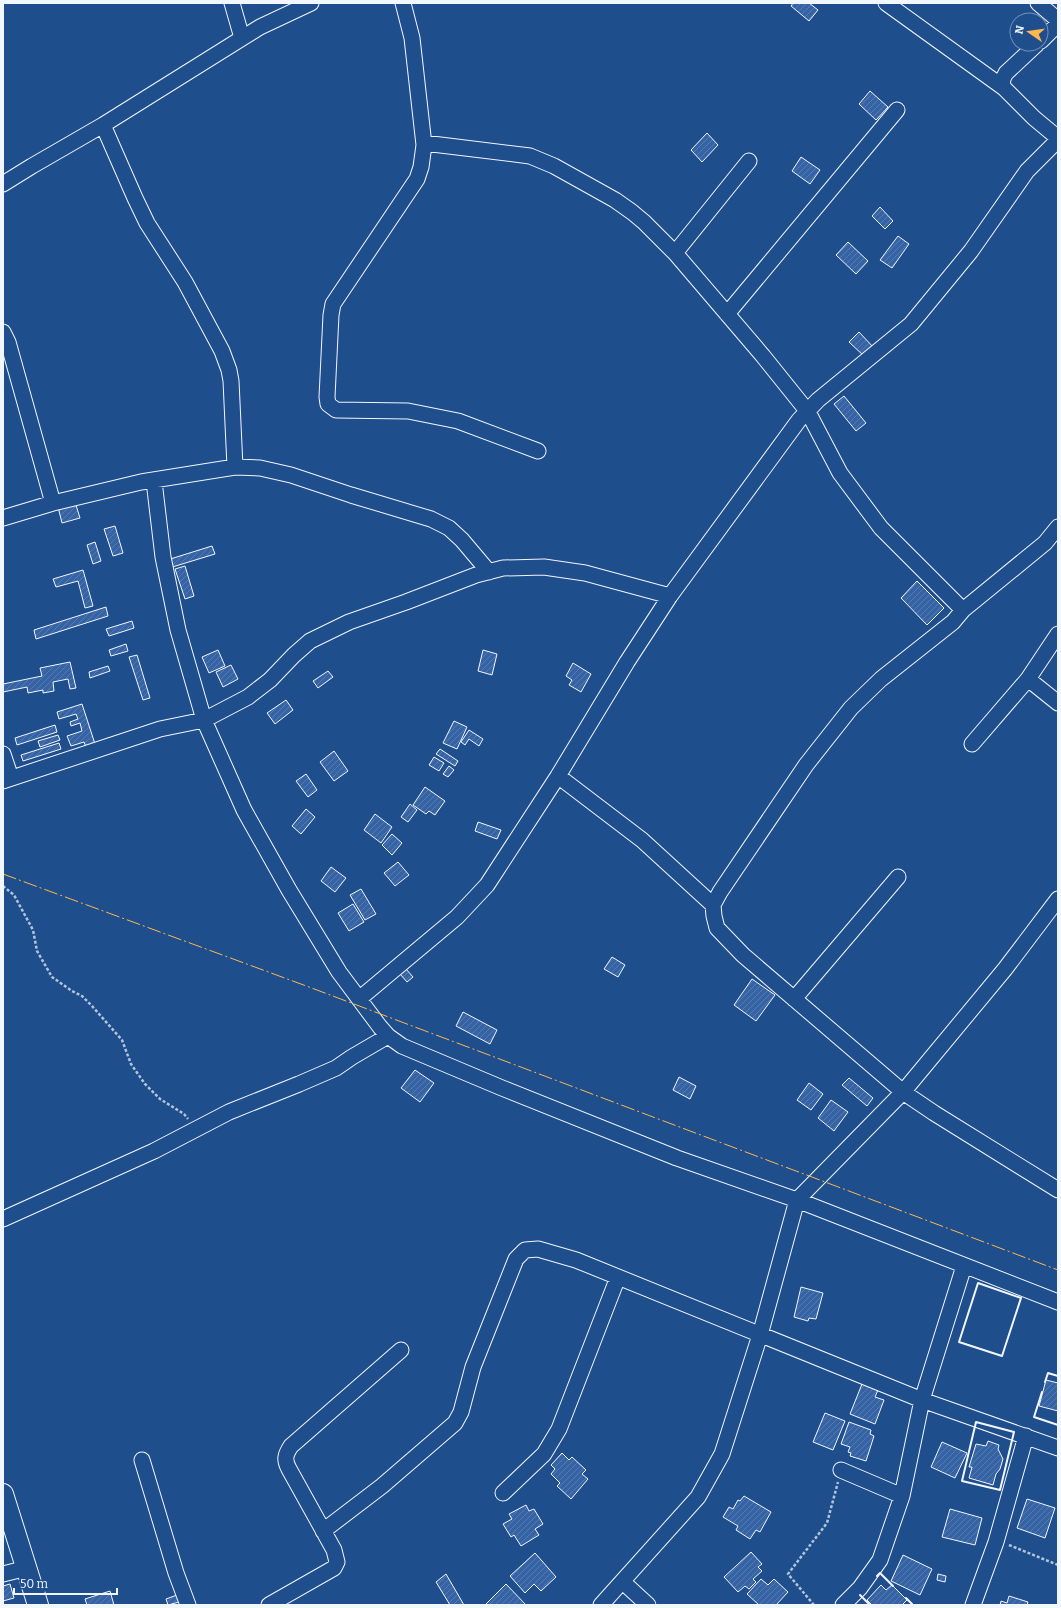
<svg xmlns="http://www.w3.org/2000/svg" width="1061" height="1608" font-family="Bitter,serif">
<defs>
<pattern id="building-hatch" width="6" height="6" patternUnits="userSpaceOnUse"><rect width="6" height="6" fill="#3563a3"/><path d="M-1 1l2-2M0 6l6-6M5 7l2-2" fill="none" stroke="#537ab1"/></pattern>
</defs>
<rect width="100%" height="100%" fill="#1f4e8c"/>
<!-- building -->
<path fill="url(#building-hatch)" stroke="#f2f6ff" d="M 793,3 L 809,3 L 818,10 L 809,21 L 791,6 Z
M 870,91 L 888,107 L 876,120 L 859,104 Z
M 707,133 L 718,145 L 702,162 L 691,150 Z
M 801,157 L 820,170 L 810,184 L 792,171 Z
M 880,207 L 893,221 L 885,229 L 872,216 Z
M 898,236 L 909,244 L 892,268 L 880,260 Z
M 848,242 L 868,261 L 856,274 L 836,255 Z
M 859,332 L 874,348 L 865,357 L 849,342 Z
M 844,396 L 866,423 L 856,431 L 834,404 Z
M 75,502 L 80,518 L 62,523 L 58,507 Z
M 115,526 L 123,553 L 113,556 L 104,529 Z
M 95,542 L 101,561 L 93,564 L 87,545 Z
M 212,546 L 215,554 L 169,568 L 167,560 Z
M 185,566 L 194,596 L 185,599 L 175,569 Z
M 83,570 L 93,606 L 85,608 L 78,581 L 56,587 L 53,579 Z
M 917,581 L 944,608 L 927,625 L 901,598 Z
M 106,607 L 108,616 L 36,639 L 34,630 Z
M 132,621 L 134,628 L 109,636 L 106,629 Z
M 126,644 L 128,651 L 111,656 L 109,650 Z
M 218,650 L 225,666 L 209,673 L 202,657 Z
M 483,650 L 497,654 L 492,675 L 478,671 Z
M 137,655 L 150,698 L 143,700 L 129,657 Z
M 70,662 L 76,688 L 70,689 L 68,679 L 53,682 L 54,691 L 43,693 L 43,690 L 28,693 L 27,687 L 3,692 L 3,684 L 42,676 L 40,668 Z
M 573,663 L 591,674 L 581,692 L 569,685 L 572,680 L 566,676 Z
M 231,665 L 238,679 L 223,687 L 216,672 Z
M 108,666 L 110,671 L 90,678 L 89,672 Z
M 328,671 L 333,677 L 318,688 L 313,681 Z
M 286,700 L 293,710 L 275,724 L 267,713 Z
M 82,704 L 95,744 L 86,747 L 84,742 L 71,746 L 67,736 L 82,731 L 80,723 L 71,726 L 70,722 L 78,719 L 76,714 L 59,719 L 57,712 Z
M 454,721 L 467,727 L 457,749 L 443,743 Z
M 55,725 L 57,732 L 17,745 L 15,738 Z
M 469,730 L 483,739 L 479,746 L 469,739 L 465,745 L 461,742 Z
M 58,735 L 60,740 L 40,747 L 38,741 Z
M 59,743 L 61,749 L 23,761 L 21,755 Z
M 440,749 L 458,761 L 455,766 L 436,754 Z
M 334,751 L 348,771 L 334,781 L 320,762 Z
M 434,757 L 444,763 L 439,771 L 429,765 Z
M 449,766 L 454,770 L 448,777 L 443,774 Z
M 306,774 L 317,790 L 308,797 L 296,781 Z
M 425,787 L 445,801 L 435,815 L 429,811 L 426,814 L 413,805 Z
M 410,804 L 417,810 L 408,822 L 401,817 Z
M 306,809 L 315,817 L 301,834 L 292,826 Z
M 375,814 L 392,827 L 381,843 L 364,830 Z
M 478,822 L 501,830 L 497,839 L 475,831 Z
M 392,834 L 402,843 L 392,855 L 382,845 Z
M 398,862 L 409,875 L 395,886 L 384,873 Z
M 331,867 L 346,878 L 335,892 L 321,881 Z
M 361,889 L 376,914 L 365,920 L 350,895 Z
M 353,904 L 364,922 L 349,931 L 338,913 Z
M 612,957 L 625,965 L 618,977 L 604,969 Z
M 406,969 L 413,977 L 407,982 L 400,974 Z
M 752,979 L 775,995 L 756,1021 L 734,1005 Z
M 463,1012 L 497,1030 L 490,1044 L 456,1026 Z
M 415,1070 L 434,1083 L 420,1102 L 401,1088 Z
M 679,1077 L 696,1086 L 690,1099 L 673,1090 Z
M 849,1078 L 873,1098 L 867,1106 L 842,1085 Z
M 809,1083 L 823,1094 L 811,1110 L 797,1100 Z
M 831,1100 L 848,1112 L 834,1131 L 818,1118 Z
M 801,1287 L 823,1293 L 816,1319 L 809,1318 L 808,1321 L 794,1317 Z
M 1046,1380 L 1058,1383 L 1058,1411 L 1039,1406 Z
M 862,1384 L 878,1390 L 875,1397 L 884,1400 L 875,1424 L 850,1414 Z
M 825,1413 L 845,1421 L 833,1450 L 813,1442 Z
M 849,1422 L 871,1430 L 870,1434 L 874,1436 L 866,1461 L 850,1456 L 851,1453 L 848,1452 L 850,1447 L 841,1444 Z
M 988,1441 L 999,1445 L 998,1449 L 1003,1459 L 1000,1469 L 996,1474 L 993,1485 L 969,1478 L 972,1467 L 969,1467 L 976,1444 L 986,1446 Z
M 942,1442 L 967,1453 L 955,1478 L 931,1467 Z
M 562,1453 L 569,1460 L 572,1457 L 586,1470 L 582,1474 L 588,1479 L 571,1499 L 557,1486 L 560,1483 L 551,1474 L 555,1469 L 551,1465 Z
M 744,1496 L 771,1512 L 760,1532 L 756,1530 L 750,1539 L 736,1530 L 738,1526 L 723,1517 L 729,1507 L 733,1509 L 738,1500 L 740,1501 Z
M 1027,1499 L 1055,1508 L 1045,1538 L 1017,1528 Z
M 526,1505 L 529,1511 L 534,1509 L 543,1524 L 535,1529 L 539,1535 L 521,1546 L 514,1535 L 511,1537 L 503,1524 L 512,1519 L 509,1514 Z
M 950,1509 L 982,1518 L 975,1545 L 942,1537 Z
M 751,1552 L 762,1564 L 758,1567 L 762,1571 L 753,1579 L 756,1582 L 749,1589 L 745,1586 L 738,1592 L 724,1577 Z
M 535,1553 L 556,1577 L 541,1591 L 534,1584 L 525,1593 L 510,1576 Z
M 903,1555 L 932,1569 L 920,1595 L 891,1581 Z
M 446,1574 L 464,1605 L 450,1605 L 436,1582 Z
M 938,1574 L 946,1576 L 945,1582 L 937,1580 Z
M 761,1579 L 768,1585 L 774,1579 L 788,1592 L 776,1605 L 759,1605 L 747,1594 Z
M 10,1584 L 14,1598 L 3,1601 L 3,1586 Z
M 506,1584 L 526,1605 L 485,1605 Z
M 881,1585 L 886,1590 L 892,1585 L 907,1600 L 902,1605 L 872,1605 L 867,1600 Z
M 110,1591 L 114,1605 L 87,1605 L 85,1599 Z
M 177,1595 L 179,1602 L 168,1605 L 166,1599 Z
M 1009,1596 L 1028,1602 L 1027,1605 L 1000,1605 L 1001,1601 L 1007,1603 Z"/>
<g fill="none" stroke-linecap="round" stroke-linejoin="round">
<!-- minor casing -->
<g stroke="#f2f6ff" stroke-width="17">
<path id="minor" d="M 232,3 L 242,38
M 403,3 L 412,38 L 424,145 L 421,167 L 417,179 L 333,304 L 331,315 L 327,397 L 328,404 L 336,410 L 408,411 L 458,421 L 538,451
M 886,3 L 1004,88
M 1038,3 L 1058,20
M 1041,41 L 1058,24
M 1037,44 L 1006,73 C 1003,78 1001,82 1004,88 L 1034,118 L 1058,138
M 103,125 L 135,198 L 147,223 L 185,282 L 222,351 L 229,370 L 231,381 L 235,467
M 424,143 L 530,156 L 554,166 L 615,200 L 632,212 L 644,222 L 675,253 L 763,356 L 808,412 L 840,473 L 881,528 L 963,610 L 953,622 L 881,679 L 851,708 L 806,765 L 720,892 L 713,905 L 714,916 L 717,928 L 743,955 L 903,1092 L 934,1113 L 1058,1190
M 3,184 L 32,166 L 103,125 L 260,27 L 311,3
M 675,253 L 749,161
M 727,314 L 897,110
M 3,332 L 8,342 L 53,503 L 141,482 L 235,467 L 260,468 L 291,475 L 351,495 L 431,519 L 449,528 L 462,540 L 489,572
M 154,481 L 163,557 L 178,630 L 204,720 L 244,810 L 289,890 L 339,972 L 380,1027 L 388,1036 L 402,1046 L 502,1088 L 677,1158 L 797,1200 L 1058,1302
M 3,518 L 53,503
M 963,610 L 1045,543 L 1058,527
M 1028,679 L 1058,703
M 972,744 L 1028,679 L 1058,634
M 3,754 L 11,778
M 558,776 L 642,840 L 713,905
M 3,781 L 160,729 L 204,720 L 248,697 L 270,680 L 294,655 L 310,641 L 349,622 L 406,602 L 476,575 L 503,568 L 544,567 L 585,573 L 670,596
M 359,999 L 457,917 L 487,885 L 558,776 L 627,662 L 670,596 L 799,420 L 818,400 L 911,324 L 971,251 L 1027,171 L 1058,140
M 794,999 L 898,877
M 3,1219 L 154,1151 L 229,1112 L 299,1084 L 336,1068 L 352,1057 L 388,1036
M 142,1460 L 176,1573 L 188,1605
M 841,1470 L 902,1496
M 503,1493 L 544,1454 L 559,1429 L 618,1277
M 323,1531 L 382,1486 L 455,1423 L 461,1412 L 473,1367 L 516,1259 L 525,1250 L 538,1249 L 576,1260 L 922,1400 L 1058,1448
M 3,1574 L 27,1568
M 623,1582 L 648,1605
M 269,1605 L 334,1568 L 337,1562 L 334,1550 L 289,1469 C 284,1460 285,1455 291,1446 L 401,1350
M 601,1605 L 698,1497 L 722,1454 L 760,1335 L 797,1200 L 903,1092 L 1005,969 L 1058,899
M 843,1605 L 860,1588 L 880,1560 L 902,1496 L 922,1400 L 964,1266
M 973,1605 L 996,1542 L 1026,1436"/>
</g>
<!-- major casing -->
<g stroke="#f2f6ff" stroke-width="22">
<path id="major" d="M 3,1494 L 38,1605"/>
</g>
<!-- path -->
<path stroke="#b3c4dc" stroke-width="2.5" stroke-dasharray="3 2" stroke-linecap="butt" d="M 3,886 L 14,895 L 33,930 L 37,951 L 52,977 L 72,991 L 82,996 L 92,1006 L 122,1040 L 131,1064 L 145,1084 L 160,1099 L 184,1114 L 188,1119
M 1009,1545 L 1058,1565
M 814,1605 L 788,1574 L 827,1523 L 838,1482"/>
<!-- minor -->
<use href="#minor" stroke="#1f4e8c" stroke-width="15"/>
<!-- major -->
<use href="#major" stroke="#1f4e8c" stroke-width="20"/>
<!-- wall -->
<path stroke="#f2f6ff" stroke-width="2" d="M 978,1283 L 1021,1298 L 1002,1356 L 959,1342 Z
M 1045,1382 L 1048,1373 L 1058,1376
M 1042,1392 L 1034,1417 L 1058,1425
M 976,1422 L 1014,1432 L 1000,1490 L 962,1481 Z
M 877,1576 L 880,1573 L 893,1586
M 860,1595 L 870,1605
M 906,1598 L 912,1604 L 911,1605"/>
<!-- power -->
<path stroke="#ffb74d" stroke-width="1" stroke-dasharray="14 3 2 3" stroke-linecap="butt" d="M 3,874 L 309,987 L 1058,1270"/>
</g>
<!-- border -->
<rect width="1061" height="1608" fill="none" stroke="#f2f6ff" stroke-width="8"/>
<!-- north arrow -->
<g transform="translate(1029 32) rotate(283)"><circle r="19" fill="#1f4e8c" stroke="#7391ba"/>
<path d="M0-3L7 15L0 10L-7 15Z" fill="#ffb74d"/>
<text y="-6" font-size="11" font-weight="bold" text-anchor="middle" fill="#f2f6ff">N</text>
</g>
<!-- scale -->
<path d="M14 1588v6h103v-6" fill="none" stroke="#f2f6ff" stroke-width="2"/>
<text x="20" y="1588" font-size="12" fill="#f2f6ff" stroke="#1f4e8c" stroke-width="3" paint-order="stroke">50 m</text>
</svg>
